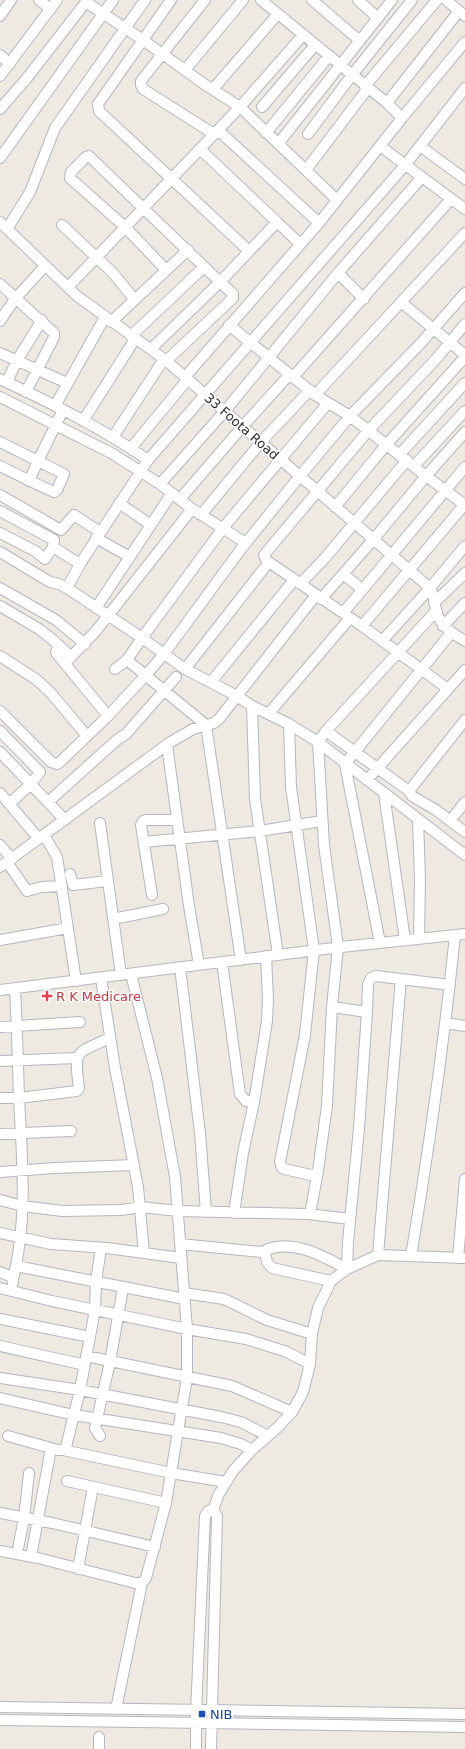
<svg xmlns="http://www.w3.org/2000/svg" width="465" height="1749" font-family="'DejaVu Sans',sans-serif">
<rect width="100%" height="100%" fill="#efeae1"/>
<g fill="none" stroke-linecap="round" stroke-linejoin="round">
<!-- minor casing -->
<g stroke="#b4b5c0" stroke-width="12">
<path id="minor" d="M 39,0 L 51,9
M 88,0 L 86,2 L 143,40 L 204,84 L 240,107 L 337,200
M 171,0 L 98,104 L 99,111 L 249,251
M 205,0 L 141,81 L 141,85 L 143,89 L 214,134
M 261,0 L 387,103 L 402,118
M 312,0 L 360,41
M 358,0 L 378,18
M 446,0 L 465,16
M 0,16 L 11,0
M 0,55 L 10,64
M 185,70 L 243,0
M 0,76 L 57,0
M 365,86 L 437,0
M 213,89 L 277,15
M 387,103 L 459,11
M 262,107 L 315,45
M 0,109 L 27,78 L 86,2
M 218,130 L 319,223
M 266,133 L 329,56
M 308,134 L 352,75 L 412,0
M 278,144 L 392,0
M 380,146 L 465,209
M 420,146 L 465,179
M 200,149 L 277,222
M 0,158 L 113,0
M 306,170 L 368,88
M 0,222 L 77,296 L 164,359 L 430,588 C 434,595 434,602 436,609 C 439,626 452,633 465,641
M 62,225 L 112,272 L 135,300
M 7,229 L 30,192 L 55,128 L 145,0
M 338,273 L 364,299
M 0,284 L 54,333 L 54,337 L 26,392
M 68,287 L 240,107 L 303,35
M 401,302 L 465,355
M 0,321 L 15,299 L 45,266
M 111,322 L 188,250
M 229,325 L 315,395 L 350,416 L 426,476 L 373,540 L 321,599
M 131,336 L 204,267
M 151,349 L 220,282 L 89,156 L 86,157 L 71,172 L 70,178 L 125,227 L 166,270
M 0,353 L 67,383
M 166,361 L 233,298 L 233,294 L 220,282 L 277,222 L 300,244
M 294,376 L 451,199
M 185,377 L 319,223 L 402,118 L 465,42
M 0,379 C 51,403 102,428 148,460
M 7,382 L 16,362 L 42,320
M 315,395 L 465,233
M 0,397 L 113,454 L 160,484 L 192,509
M 55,406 L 105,317
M 83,421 L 135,339
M 465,432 L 426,476 L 465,505
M 113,437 L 164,359
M 0,442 L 38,461 L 63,410
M 131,448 L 188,379
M 400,454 L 465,383
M 0,466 C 18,475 36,484 54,492 L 57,490 L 64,474 L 38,461 L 29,481
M 414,466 L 465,411
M 160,484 L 225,411 L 338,273 L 422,177
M 0,495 L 61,530 L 74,515 L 100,532
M 180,499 L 243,426 L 290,374
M 119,503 L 151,525
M 335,507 L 386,445 L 465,357
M 0,511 L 54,540 L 53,547 L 80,564
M 201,515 L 261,442 L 310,390
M 0,533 L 35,551 L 45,559 L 53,547
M 96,538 L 130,557
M 0,552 L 50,582 L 59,584 L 67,588 L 142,638 L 185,669
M 269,562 L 185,669 L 237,696 L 252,706 L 289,724 L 318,742 L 465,855
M 343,574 L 362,589
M 300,584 L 325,558 L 407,460
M 0,588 L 56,620 L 85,644
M 67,588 L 80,564 L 148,460 L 406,164 L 465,88
M 434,603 L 465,573
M 0,606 L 39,629 L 53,640 L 71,657
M 96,608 L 172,493
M 343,613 L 465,467
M 362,626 L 465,504
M 443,626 L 465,603
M 382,641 L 430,588 L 465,546
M 59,645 L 56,652 L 57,654 L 108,716
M 0,656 L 37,680 L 51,693 L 86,735
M 65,663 L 96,631 L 192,509 L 246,543
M 115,669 L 127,660
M 211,682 L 294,580
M 448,689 L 362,626 L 266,560 L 264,555 L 368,431 L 437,358 L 465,324
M 252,706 L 255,799 L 278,955
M 0,711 L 51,762 L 57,764 L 60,762 L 108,716 L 146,675 L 164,654 L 241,549 L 300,476 L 350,416 L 421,343 L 465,293
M 269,713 L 350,618
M 289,724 L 291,787 L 314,950 L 305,1035 L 280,1162 L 282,1168 L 284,1169 L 311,1175 L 316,1174 L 318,1171 L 327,1106 L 332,1007 L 338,947 L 324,845 L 318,742 L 326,731 L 436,611
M 0,731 L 40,772 L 31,784 L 9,804
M 326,731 L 409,791 L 412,796 L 436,810 L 465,832
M 167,745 L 189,906 L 199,965
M 0,752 L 65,820
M 367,780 L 465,670
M 409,791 L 465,720
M 0,793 L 39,839
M 384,793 L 405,940
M 48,802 L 118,739 L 126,734 L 176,677
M 418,819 L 420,879 L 419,939
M 450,821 L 465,802
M 100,823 L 121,975
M 44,835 L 57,857 L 76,981
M 144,842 L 260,831 L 322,821
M 0,845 L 12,859
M 7,862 L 27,891 L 41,887 L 62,886
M 0,867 L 169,743 L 193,729 L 214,723 L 219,719 L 316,595
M 70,874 L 73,885 L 107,881
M 152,895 L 141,825 L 143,821 L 146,820 L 177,820
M 113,919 L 163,909
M 0,940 L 68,928
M 380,943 L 345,764 L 451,633
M 241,960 L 206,725 L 127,660 L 142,638 L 223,528 L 328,403
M 222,962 L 240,1094 L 246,1101 L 254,1102
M 180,967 L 200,1133 L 206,1212
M 101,978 L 115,1068 L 138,1187 L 144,1253
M 0,990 L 341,947 L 465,934
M 367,1012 L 368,984 L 371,978 L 376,976 L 450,985
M 446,1023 L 465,1026
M 0,1027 L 80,1022
M 0,1061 L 77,1058
M 0,1098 L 19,1098 L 77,1091 L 79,1088 C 74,1049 75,1054 110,1038
M 0,1134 L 71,1131
M 0,1172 L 55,1168 L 134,1165
M 0,1200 L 23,1206 L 62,1211 L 121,1210 L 141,1207 L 178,1211 L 308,1214 L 350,1219
M 234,1213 L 243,1153 L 254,1102 L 267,1021 L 268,999 L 266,956
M 310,1214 L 318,1171
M 0,1233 L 51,1244 L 107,1248 L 181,1258
M 180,1244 L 262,1252 L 265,1253 L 267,1262 L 272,1268 L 331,1281
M 262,1252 C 289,1237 322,1255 347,1269 L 348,1242 L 359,1128 L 367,1012 L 332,1007
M 378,1255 L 401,979
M 411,1256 C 429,1149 444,1043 455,935
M 458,1258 L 465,1179
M 16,1266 L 185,1299
M 0,1272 L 12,1277 L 13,1283
M 13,1279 C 28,1220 22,1158 19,1098 C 18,1062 17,1025 15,989
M 0,1288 L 52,1301 L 187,1329 L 246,1339 L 287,1352 L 310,1364
M 184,1293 L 224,1299 L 267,1320 L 312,1334
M 0,1319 L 90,1337
M 0,1346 L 85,1365
M 86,1356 L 232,1386 L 292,1412
M 0,1378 L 80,1390 L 221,1417 L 241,1422 L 268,1436
M 0,1398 L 74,1415 L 221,1438 L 241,1444 L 252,1450
M 8,1436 L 58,1450 L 63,1450 L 66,1447 L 80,1390 L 95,1310 L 96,1282 L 101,1248
M 100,1436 L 95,1428 L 110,1362 L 123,1288
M 63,1450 L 171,1473 L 226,1482
M 67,1481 L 166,1503
M 213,1510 L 219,1494 L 233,1471 L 252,1450 L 277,1428 L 292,1412 L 303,1392 L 310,1364 L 312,1334 L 318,1308 L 331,1281 L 347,1269 L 378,1255 L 465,1258
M 0,1513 L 52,1523 L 155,1547
M 0,1551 L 38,1558 L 135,1583 L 142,1583
M 17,1554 L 24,1518 L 29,1473
M 31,1557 L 51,1448
M 78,1569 L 93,1487
M 0,1707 L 465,1714
M 116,1709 L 142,1583 L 146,1578 L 166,1503 L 178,1431 L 187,1378 L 187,1329 L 175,1177 L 157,1078 L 131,974
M 0,1720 L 465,1727
M 99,1749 L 99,1737
M 196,1749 L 196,1711 L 205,1516 C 207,1512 208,1510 213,1510 L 217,1516 L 211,1749"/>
</g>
<!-- minor -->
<use href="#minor" stroke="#fff" stroke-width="10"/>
</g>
<!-- markers -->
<path fill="#e0444e" stroke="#fff" stroke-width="1.5" d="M45 990h4v4h4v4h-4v4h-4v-4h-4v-4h4z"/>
<rect fill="#1a4fb4" stroke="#fff" stroke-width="1.5" x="198" y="1710" width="8" height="8" rx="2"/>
<g text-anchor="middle" stroke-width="3" stroke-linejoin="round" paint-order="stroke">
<!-- street labels -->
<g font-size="13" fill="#2e2e2e" stroke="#fff">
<text transform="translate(242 426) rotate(41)" y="5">33 Foota Road</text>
</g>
<!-- health labels -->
<g font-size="13" fill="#be3a42" stroke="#fff" text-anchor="start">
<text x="56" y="1001">R K Medicare</text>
</g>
<!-- transit labels -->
<g font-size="13" fill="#164399" stroke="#fff" text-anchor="start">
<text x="210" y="1719">NIB</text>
</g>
</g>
</svg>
